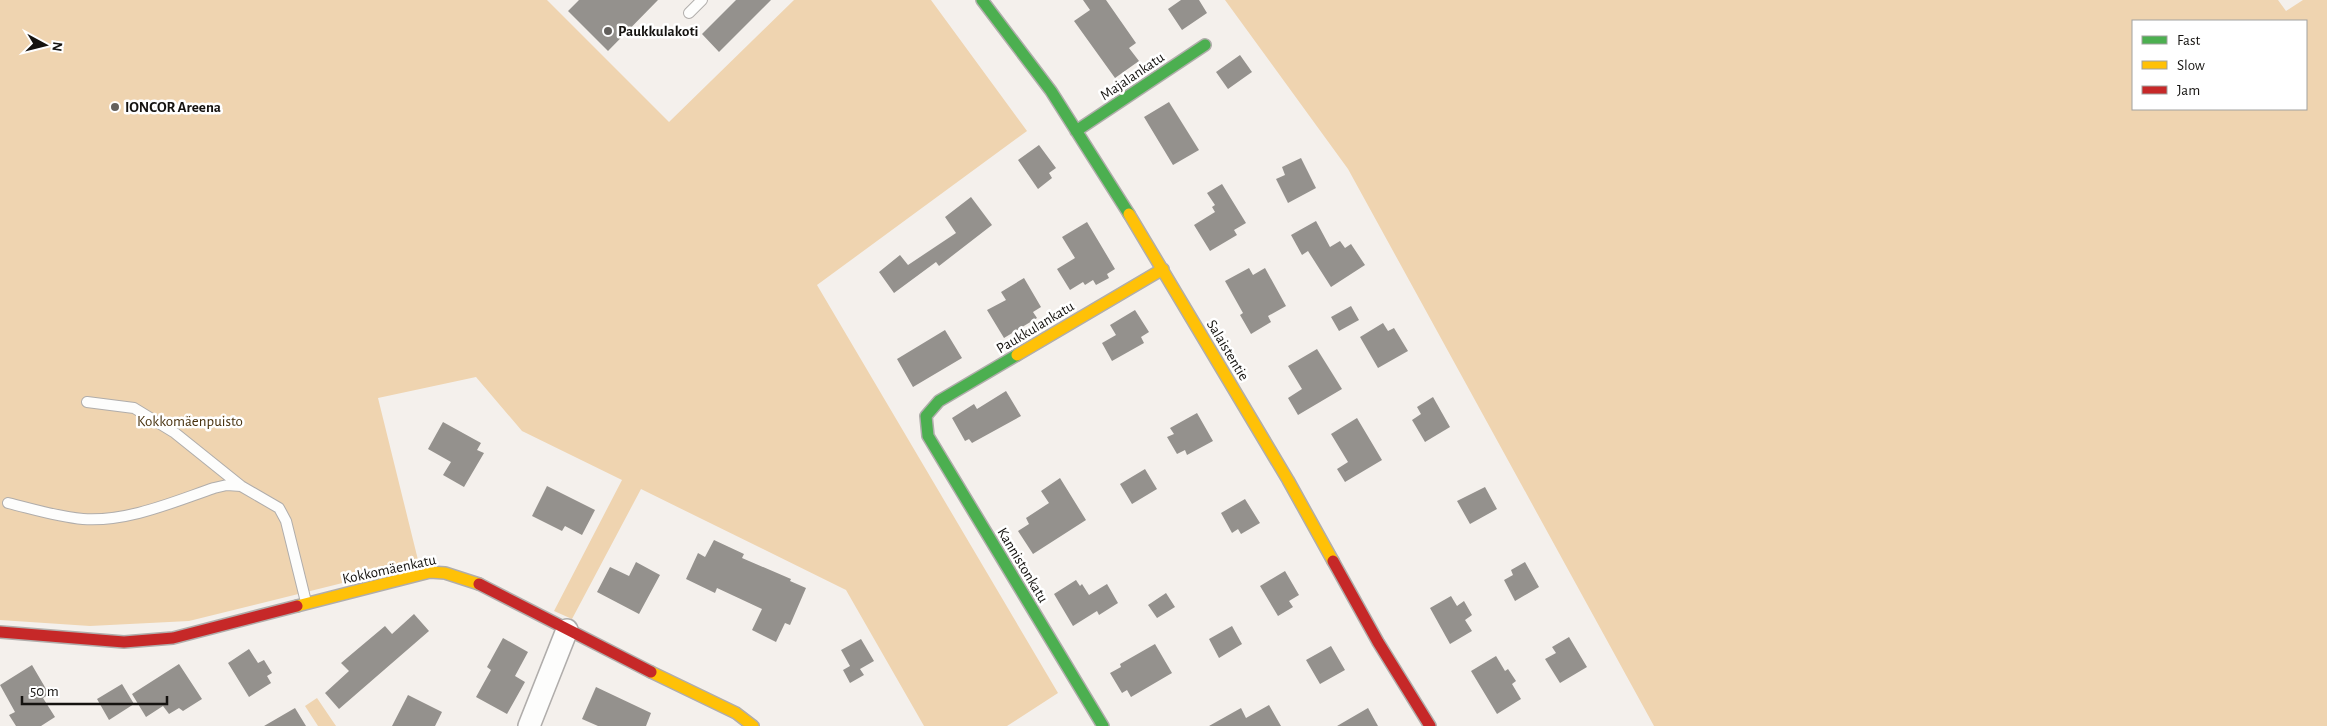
<svg xmlns="http://www.w3.org/2000/svg" width="2327" height="726" font-family="'Alegreya Sans',sans-serif">
<rect width="100%" height="100%" fill="#f4f0ec"/>
<!-- green -->
<path fill="#efd4b0" fill-rule="evenodd" d="M 0,0 L 547,0 L 669,122 L 794,0 L 931,0 L 1027,131 L 817,285 L 1058,693 L 1007,726 L 924,726 L 846,590 L 641,489 L 572,619 L 554,611 L 622,480 L 522,431 L 476,377 L 378,398 L 419,564 L 189,621 L 90,626 L 0,620 Z
M 1225,0 L 2278,0 L 2286,11 L 2303,0 L 2327,0 L 2327,726 L 1654,726 L 1348,169 ZM 2133,21 L 2306,21 L 2306,109 L 2133,109 Z
M 317,698 L 336,726 L 318,726 L 305,706 Z"/>
<!-- building -->
<path fill="#94918d" d="M 579,0 L 658,0 L 608,51 L 568,11 Z
M 736,0 L 771,0 L 719,52 L 702,34 Z
M 1083,0 L 1106,0 L 1136,43 L 1129,48 L 1139,61 L 1115,78 L 1074,21 L 1090,10 Z
M 1181,0 L 1199,0 L 1207,13 L 1182,30 L 1168,9 Z
M 1240,55 L 1252,72 L 1228,89 L 1216,72 Z
M 1169,102 L 1199,150 L 1173,165 L 1144,117 Z
M 1039,145 L 1056,168 L 1049,173 L 1052,178 L 1038,189 L 1018,160 Z
M 1301,158 L 1316,188 L 1288,203 L 1276,179 L 1285,175 L 1282,167 Z
M 1222,184 L 1246,223 L 1234,230 L 1237,235 L 1210,251 L 1194,225 L 1215,212 L 1212,207 L 1215,205 L 1207,193 Z
M 971,197 L 992,225 L 939,266 L 936,262 L 894,293 L 879,272 L 900,255 L 908,265 L 956,233 L 945,217 Z
M 1316,221 L 1330,247 L 1340,241 L 1345,248 L 1351,244 L 1365,265 L 1331,287 L 1308,251 L 1302,255 L 1291,235 Z
M 1087,222 L 1115,269 L 1107,274 L 1109,278 L 1096,285 L 1093,280 L 1085,285 L 1083,282 L 1070,290 L 1057,269 L 1075,258 L 1062,237 Z
M 1249,268 L 1253,275 L 1265,268 L 1286,306 L 1268,316 L 1271,322 L 1251,334 L 1240,315 L 1243,313 L 1225,281 Z
M 1024,278 L 1041,307 L 1033,312 L 1037,318 L 1004,338 L 987,310 L 1006,300 L 1001,292 Z
M 1351,306 L 1359,320 L 1339,331 L 1331,317 Z
M 1135,310 L 1149,332 L 1141,337 L 1144,343 L 1112,361 L 1102,343 L 1116,335 L 1110,325 Z
M 1383,323 L 1388,331 L 1394,328 L 1408,351 L 1378,368 L 1360,337 Z
M 945,330 L 962,358 L 913,387 L 897,359 Z
M 1317,349 L 1342,389 L 1298,415 L 1288,398 L 1302,389 L 1288,366 Z
M 1006,391 L 1021,416 L 972,443 L 969,439 L 965,441 L 952,418 L 974,404 L 977,409 Z
M 1433,397 L 1450,427 L 1425,442 L 1412,420 L 1421,414 L 1417,407 Z
M 1197,413 L 1213,441 L 1187,455 L 1185,450 L 1177,454 L 1167,437 L 1174,434 L 1170,428 Z
M 1357,418 L 1382,460 L 1345,482 L 1337,469 L 1348,462 L 1331,434 Z
M 443,422 L 481,443 L 477,450 L 484,453 L 464,487 L 443,475 L 451,462 L 428,449 Z
M 1145,469 L 1157,489 L 1132,504 L 1120,484 Z
M 1060,478 L 1086,520 L 1033,554 L 1018,531 L 1029,524 L 1026,518 L 1049,503 L 1041,491 Z
M 547,486 L 595,510 L 582,535 L 565,526 L 562,531 L 532,516 Z
M 1485,487 L 1497,509 L 1470,524 L 1457,501 Z
M 1245,499 L 1260,523 L 1241,534 L 1238,529 L 1232,533 L 1221,513 Z
M 714,540 L 744,554 L 742,558 L 791,579 L 790,581 L 806,588 L 790,625 L 785,623 L 776,642 L 752,630 L 762,609 L 717,588 L 715,593 L 686,579 L 698,553 L 705,557 Z
M 636,562 L 660,575 L 639,614 L 597,592 L 610,567 L 629,576 Z
M 1525,562 L 1539,587 L 1515,601 L 1504,580 L 1513,575 L 1511,570 Z
M 1285,571 L 1299,595 L 1289,601 L 1293,607 L 1278,616 L 1260,586 Z
M 1076,580 L 1080,586 L 1082,584 L 1089,595 L 1107,584 L 1118,603 L 1099,615 L 1097,611 L 1073,626 L 1054,594 Z
M 1166,593 L 1175,607 L 1157,618 L 1148,605 Z
M 1451,596 L 1457,606 L 1464,601 L 1472,615 L 1465,620 L 1472,631 L 1450,644 L 1430,608 Z
M 414,614 L 429,631 L 339,709 L 325,693 L 349,671 L 341,663 L 385,626 L 392,634 Z
M 1232,626 L 1242,644 L 1219,658 L 1209,639 Z
M 1569,637 L 1587,667 L 1560,683 L 1545,659 L 1556,653 L 1552,647 Z
M 503,638 L 528,652 L 515,676 L 525,682 L 507,714 L 476,697 L 491,670 L 487,667 Z
M 861,639 L 874,661 L 860,669 L 864,675 L 850,683 L 843,670 L 850,666 L 841,650 Z
M 1155,644 L 1172,673 L 1131,697 L 1127,690 L 1122,693 L 1110,673 L 1121,667 L 1120,664 Z
M 1331,646 L 1345,670 L 1320,684 L 1306,660 Z
M 249,649 L 258,663 L 264,660 L 272,673 L 267,676 L 271,683 L 249,697 L 228,663 Z
M 1496,656 L 1505,671 L 1508,669 L 1516,681 L 1512,684 L 1521,699 L 1497,714 L 1471,671 Z
M 179,664 L 202,699 L 183,711 L 179,708 L 169,714 L 163,706 L 146,717 L 132,694 Z
M 32,665 L 49,694 L 43,698 L 55,717 L 41,726 L 16,726 L 9,715 L 15,712 L 0,685 Z
M 122,684 L 134,704 L 109,720 L 97,699 Z
M 596,687 L 651,713 L 646,726 L 598,726 L 582,719 Z
M 408,695 L 442,712 L 435,726 L 392,726 Z
M 1269,705 L 1281,726 L 1209,726 L 1241,708 L 1246,718 Z
M 295,708 L 306,726 L 264,726 Z
M 1368,708 L 1378,726 L 1337,726 Z"/>
<g fill="none" stroke-linecap="round" stroke-linejoin="round">
<!-- lane casing -->
<g stroke="#b0adab" stroke-width="12">
<path id="lane" d="M 689,13 L 702,0
M 87,402 L 134,408 L 175,433 L 241,486
M 8,503 C 33,509 58,517 83,519 C 128,522 173,502 214,488 L 227,485 L 241,486 L 279,508 L 286,521 L 306,602"/>
</g>
<!-- street casing -->
<g stroke="#b0adab" stroke-width="24">
<path id="street" d="M 529,726 L 567,630"/>
</g>
<!-- fast casing -->
<g stroke="#b0adab" stroke-width="14">
<path id="fast" d="M 982,0 L 1051,91 L 1129,214
M 1076,131 L 1205,45
M 1017,355 L 939,401 L 926,416 L 928,436 L 1103,726"/>
</g>
<!-- slow casing -->
<g stroke="#b0adab" stroke-width="14">
<path id="slow" d="M 1129,214 L 1288,480 L 1333,561
M 1017,355 L 1163,269
M 297,606 L 430,572 L 445,573 L 479,584
M 651,672 L 736,713 L 753,726"/>
</g>
<!-- jam casing -->
<g stroke="#b0adab" stroke-width="14">
<path id="jam" d="M 1333,561 L 1378,642 L 1430,726
M 479,584 L 651,672
M 0,632 L 124,642 L 173,638 L 297,606"/>
</g>
<!-- lane -->
<use href="#lane" stroke="#fdfdfc" stroke-width="10"/>
<!-- street -->
<use href="#street" stroke="#fdfdfc" stroke-width="21"/>
<!-- fast -->
<use href="#fast" stroke="#4caf50" stroke-width="11"/>
<!-- slow -->
<use href="#slow" stroke="#ffc107" stroke-width="11"/>
<!-- jam -->
<use href="#jam" stroke="#c62828" stroke-width="11"/>
</g>
<!-- markers -->
<g fill="#63605d" stroke="#fff" stroke-width="2">
<circle cx="608" cy="31" r="5"/>
<circle cx="115" cy="107" r="5"/>
</g>
<g text-anchor="middle" stroke-width="5" stroke-linejoin="round" paint-order="stroke">
<!-- poi labels -->
<g font-size="15" font-weight="bold" fill="#151310" stroke="#fff" text-anchor="start">
<text x="618" y="36">Paukkulakoti</text>
<text x="125" y="112">IONCOR Areena</text>
</g>
<!-- street labels -->
<g font-size="15" fill="#151310" stroke="#fff">
<text transform="translate(1132 76) rotate(-34)" y="5">Majalankatu</text>
<text transform="translate(1035 327) rotate(-31)" y="5">Paukkulankatu</text>
<text transform="translate(1228 350) rotate(59)" y="5">Salaistentie</text>
<text transform="translate(1023 565) rotate(59)" y="5">Kannistonkatu</text>
<text transform="translate(389 569) rotate(-12)" y="5">Kokkomäenkatu</text>
</g>
<!-- park labels -->
<g font-size="15" fill="#47310e" stroke="#fff">
<text x="190" y="426">Kokkomäenpuisto</text>
</g>
</g>
<!-- legend -->
<rect x="2132" y="20" width="175" height="90" fill="#ffffff" stroke="#a1a19f"/>
<rect x="2142" y="36" width="25" height="8" fill="#4caf50" stroke="#a1a19f"/>
<text x="2177" y="45" font-size="15" fill="#151310">Fast</text>
<rect x="2142" y="61" width="25" height="8" fill="#ffc107" stroke="#a1a19f"/>
<text x="2177" y="70" font-size="15" fill="#151310">Slow</text>
<rect x="2142" y="86" width="25" height="8" fill="#c62828" stroke="#a1a19f"/>
<text x="2177" y="95" font-size="15" fill="#151310">Jam</text>
<!-- north arrow -->
<g transform="translate(45 45) rotate(97)" stroke="#ffffff" stroke-width="4" paint-order="stroke">
<path d="M0-4L9 19L0 12L-9 19Z" fill="#151310"/>
<text y="-8" font-size="14" font-weight="bold" text-anchor="middle" fill="#151310">N</text>
</g>
<!-- scale -->
<path d="M22 696v8h145v-8" fill="none" stroke="#151310" stroke-width="2.5"/>
<text x="30" y="696" font-size="15" fill="#151310" stroke="#ffffff" stroke-width="4" paint-order="stroke">50 m</text>
</svg>
